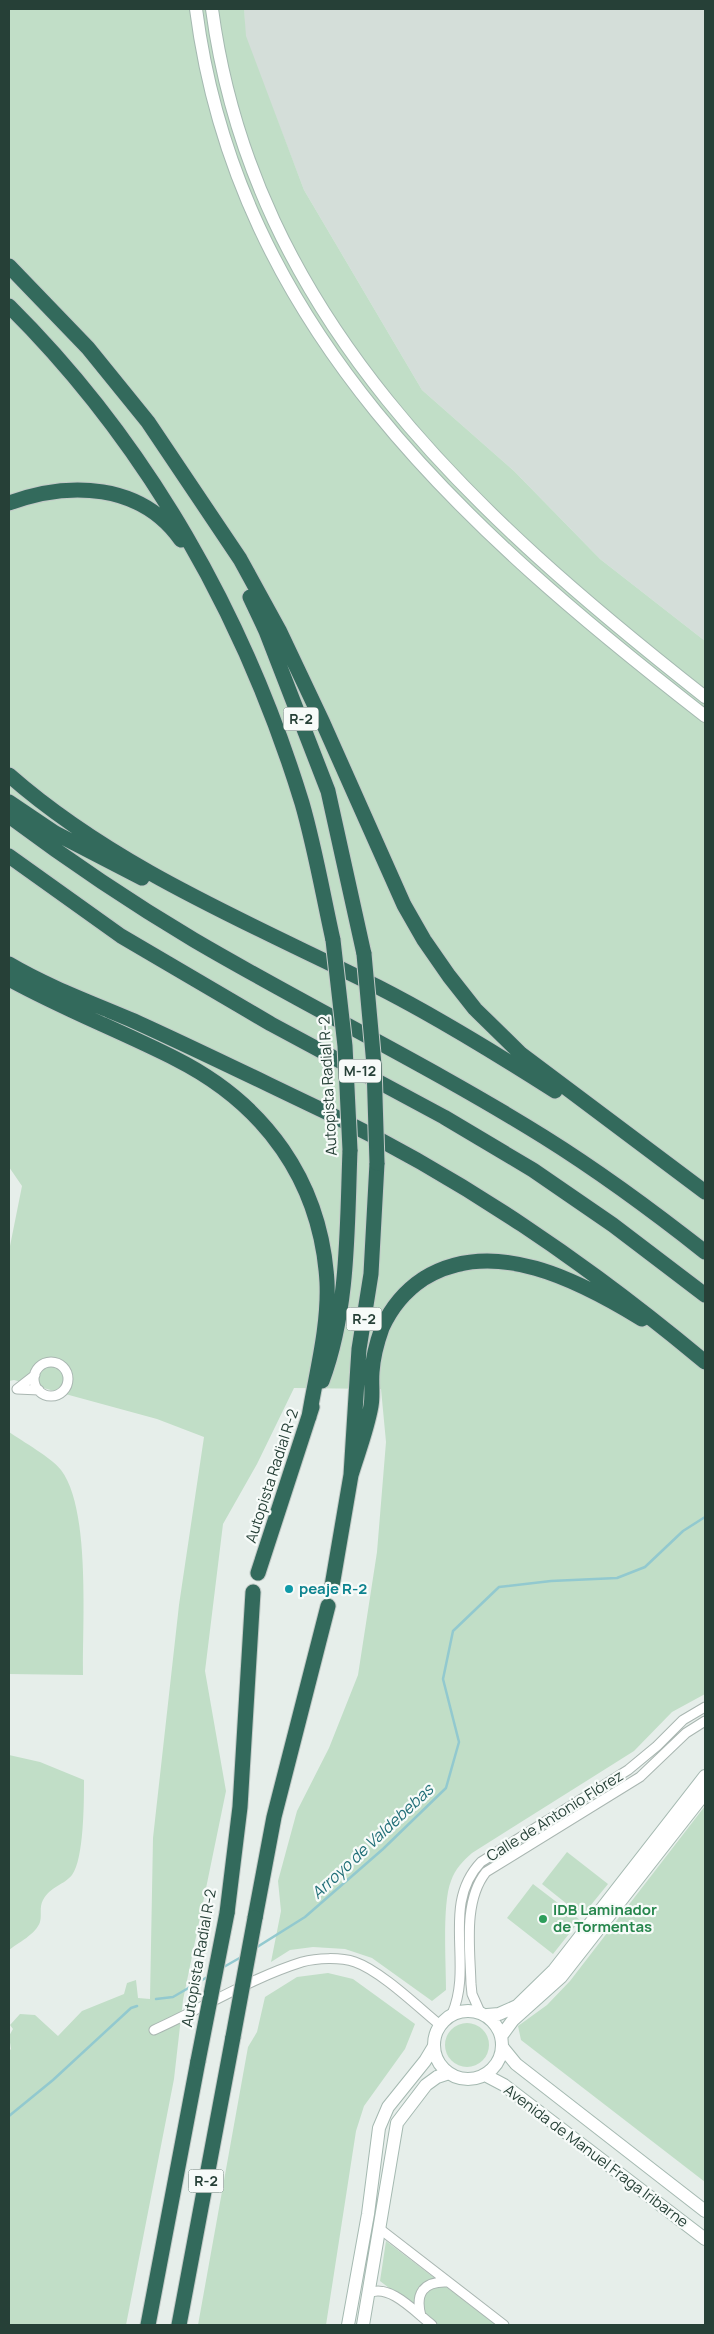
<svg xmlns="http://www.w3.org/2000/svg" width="714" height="2334" font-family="Manrope,sans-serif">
<rect width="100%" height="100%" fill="#e6eeea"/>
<!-- built -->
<path fill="#d4ded9" d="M 244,9 L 705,9 L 705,641 L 600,559 L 514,471 L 422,390 L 304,190 L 245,36 Z"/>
<!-- green -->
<path fill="#c1dec7" d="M 9,9 L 244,9 L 246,36 L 304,190 L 422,390 L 514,471 L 600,559 L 705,641 L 705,1694 L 672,1712 L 634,1751 L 472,1853 C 463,1861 455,1869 451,1881 C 442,1903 446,1963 446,1990 L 432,2001 L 372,1958 L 345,1949 L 313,1947 L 290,1950 L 271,1962 L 281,1911 L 278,1881 L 297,1811 L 329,1748 L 358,1675 L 377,1552 L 386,1442 L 381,1389 L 294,1388 L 257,1464 L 223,1524 L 205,1671 L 226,1791 L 183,2000 L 174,2079 L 126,2325 L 9,2325 L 9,2051 L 11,2049 L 9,2036 L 13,2029 L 10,2025 L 20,2014 L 35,2015 L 58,2036 L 82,2011 L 124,1994 L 127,1983 L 136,1980 L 138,1998 L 150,1999 L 153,1838 L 179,1605 L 204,1437 L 157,1419 L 14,1380 L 9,1381 L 9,1251 L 22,1186 L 9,1167 Z
M 9,1432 C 22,1441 52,1458 61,1470 C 91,1509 82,1625 83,1675 L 9,1674 Z
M 9,1755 L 40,1762 L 84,1780 C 84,1802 84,1859 72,1875 C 64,1885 51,1886 43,1900 C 39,1907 42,1915 40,1922 C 36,1934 18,1943 9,1950 Z
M 705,1806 L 705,2182 L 521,2040 L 518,2026 L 547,2005 L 570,1981 Z
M 567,1852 L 608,1884 L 582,1916 L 542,1884 Z
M 533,1884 L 580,1920 L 553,1954 L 507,1918 Z
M 328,1973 L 353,1979 L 415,2024 L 405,2049 L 364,2106 L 356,2131 L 326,2325 L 198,2325 L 248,2047 L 257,2032 L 265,1997 L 297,1977 Z
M445 2045a22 22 0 1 1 44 0a22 22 0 1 1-44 0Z
M 386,2241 L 496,2325 L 437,2325 L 380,2281 Z"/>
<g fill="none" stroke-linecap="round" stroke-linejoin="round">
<!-- stream -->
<path stroke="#92c9cf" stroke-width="2.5" d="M 254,1949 L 305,1917 L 383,1849 L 446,1788 L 459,1742 L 443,1679 L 453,1631 L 499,1587 L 551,1581 L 617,1578 L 645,1567 L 683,1531 L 705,1517
M 222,1968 L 243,1956
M 156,1999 L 173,1997 L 209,1976
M 9,2116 L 53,2080 L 131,2008 L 137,2006"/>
<!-- street casing -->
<g stroke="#a9b6b1" stroke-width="11">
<path id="street" d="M34 1379a17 17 0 1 1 34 0a17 17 0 1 1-34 0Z
M 35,1375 L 17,1389 L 39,1390
M 480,2012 L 472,1994 L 471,1984 C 470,1948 463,1901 486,1872 L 640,1777 L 686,1733 L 705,1721
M 452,2014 C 474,1964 440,1905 481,1862 L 628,1770 L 657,1746 L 683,1720 L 705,1707
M 154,2030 C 203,2008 251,1978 302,1962 C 317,1958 340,1957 355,1962 C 381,1971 418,2007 440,2025
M 380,2229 L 504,2325
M 369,2293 C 390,2283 416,2313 432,2325
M 421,2316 C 415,2294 423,2281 447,2282"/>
</g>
<!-- secondary casing -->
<g stroke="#a5b9b1" stroke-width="14">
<path id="secondary" d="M 196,9 C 237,327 466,530 705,716
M 212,9 C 253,316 474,515 705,697
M434 2045a34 34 0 1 1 68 0a34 34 0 1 1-68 0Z
M 487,2015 L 499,2014 L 517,2006 L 554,1970 L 705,1776
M 502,2035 L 513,2020 L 561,1977 L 705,1793
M 503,2048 L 516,2064 L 705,2211
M 485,2075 L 504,2085 L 705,2239
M 348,2325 L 368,2214 L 379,2128 L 388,2107 L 425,2061 L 434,2046
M 363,2325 L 397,2123 L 426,2085 L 437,2077 L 449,2073"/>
</g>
<!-- highway casing -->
<g stroke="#c2cac7" stroke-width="17">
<path id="highway" d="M 9,266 L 88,348 L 148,422 L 240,559 L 279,630 L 323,723 L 404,905 L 424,940 L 449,976 L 475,1009 L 521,1054 L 705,1192
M 9,306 C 148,444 245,617 302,803 C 315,848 323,895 333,940
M 9,503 C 69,481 141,483 181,540
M 250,597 L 266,631 L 328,791 L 364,954
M 9,775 C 116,869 252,924 378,987 C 439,1018 497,1054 555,1091
M 9,802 L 55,833 L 142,878
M 9,816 C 68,860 130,902 194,940 C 310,1008 430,1066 544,1137 C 600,1172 653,1211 705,1252
M 9,856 L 121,936 L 271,1024 L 444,1117 L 533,1170 L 613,1225 L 705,1295
M 9,964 C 48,987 92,1003 134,1021 C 198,1050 261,1081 324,1111 C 465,1180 585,1262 705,1362
M 9,979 C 63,1009 121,1031 176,1059 C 265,1104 321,1181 327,1282 C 329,1327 316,1374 309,1417
M 322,1381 C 349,1309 347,1227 350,1150
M 351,1475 C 358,1452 367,1429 371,1406 C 373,1395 371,1383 372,1372 C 373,1357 377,1342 382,1328 C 391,1308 405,1291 423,1279 C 493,1235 580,1281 642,1319
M 258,1573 L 312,1407
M 332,1586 L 351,1475 L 359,1349 L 371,1274 L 377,1163
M 227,1913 L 240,1807 L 253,1592
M 255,1918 L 274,1817 L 328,1606
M 148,2325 L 198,2061
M 179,2325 L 233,2037"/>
</g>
<!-- street -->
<use href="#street" stroke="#fff" stroke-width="9"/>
<!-- secondary -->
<use href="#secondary" stroke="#fff" stroke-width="12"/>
<!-- highway -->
<use href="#highway" stroke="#336a5c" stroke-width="15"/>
<!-- highway-bridge casing -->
<g stroke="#c2cac7" stroke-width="17" stroke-linecap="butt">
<path id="highway-bridge" d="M 333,940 L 345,1046 L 350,1150
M 364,954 L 374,1065 L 377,1163
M 233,2037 L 255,1918
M 198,2061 L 227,1913"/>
</g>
<!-- highway-bridge -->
<use href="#highway-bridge" stroke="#336a5c" stroke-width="15"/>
</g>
<!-- markers -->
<circle fill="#0f9aa8" stroke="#f7fbf9" stroke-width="2" cx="289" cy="1589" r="5"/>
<circle fill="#2e9e5b" stroke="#f7fbf9" stroke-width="2" cx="543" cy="1919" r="5"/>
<g text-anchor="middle" stroke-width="4.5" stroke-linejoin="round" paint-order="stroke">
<!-- shield labels -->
<g fill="#f7fbf9" stroke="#657871" stroke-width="1">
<rect x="283.5" y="707.5" width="35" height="23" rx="4"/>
<rect x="339" y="1059.5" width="42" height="23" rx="4"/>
<rect x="346.5" y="1307.5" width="35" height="23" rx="4"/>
<rect x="188.5" y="2169.5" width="35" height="23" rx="4"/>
</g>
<g font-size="14" font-weight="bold" fill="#264037">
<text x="301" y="724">R-2</text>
<text x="360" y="1076">M-12</text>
<text x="364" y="1324">R-2</text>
<text x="206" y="2186">R-2</text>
</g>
<!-- street labels -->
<g font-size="15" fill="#264037" stroke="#f7fbf9">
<text transform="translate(328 1086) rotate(-93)" y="5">Autopista Radial R-2</text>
<text transform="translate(272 1476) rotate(-72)" y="5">Autopista Radial R-2</text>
<text transform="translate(555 1816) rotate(-32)" y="5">Calle de Antonio Flórez</text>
<text transform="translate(199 1958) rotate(-80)" y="5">Autopista Radial R-2</text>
<text transform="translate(596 2156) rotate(37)" y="5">Avenida de Manuel Fraga Iribarne</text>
</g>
<!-- culture labels -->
<g font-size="15" font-weight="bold" fill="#0d838f" stroke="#f7fbf9" text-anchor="start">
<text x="299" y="1594">peaje R-2</text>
</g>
<!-- leisure labels -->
<g font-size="15" font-weight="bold" fill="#27864d" stroke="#f7fbf9" text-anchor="start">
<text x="553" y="1915">IDB Laminador<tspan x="553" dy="17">de Tormentas</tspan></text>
</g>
<!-- water labels -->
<g font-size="16" font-style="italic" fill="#237079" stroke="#f7fbf9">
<text transform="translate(372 1841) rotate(-43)" y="6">Arroyo de Valdebebas</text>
</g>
</g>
<!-- border -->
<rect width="714" height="2334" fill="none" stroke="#264037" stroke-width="20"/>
</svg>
